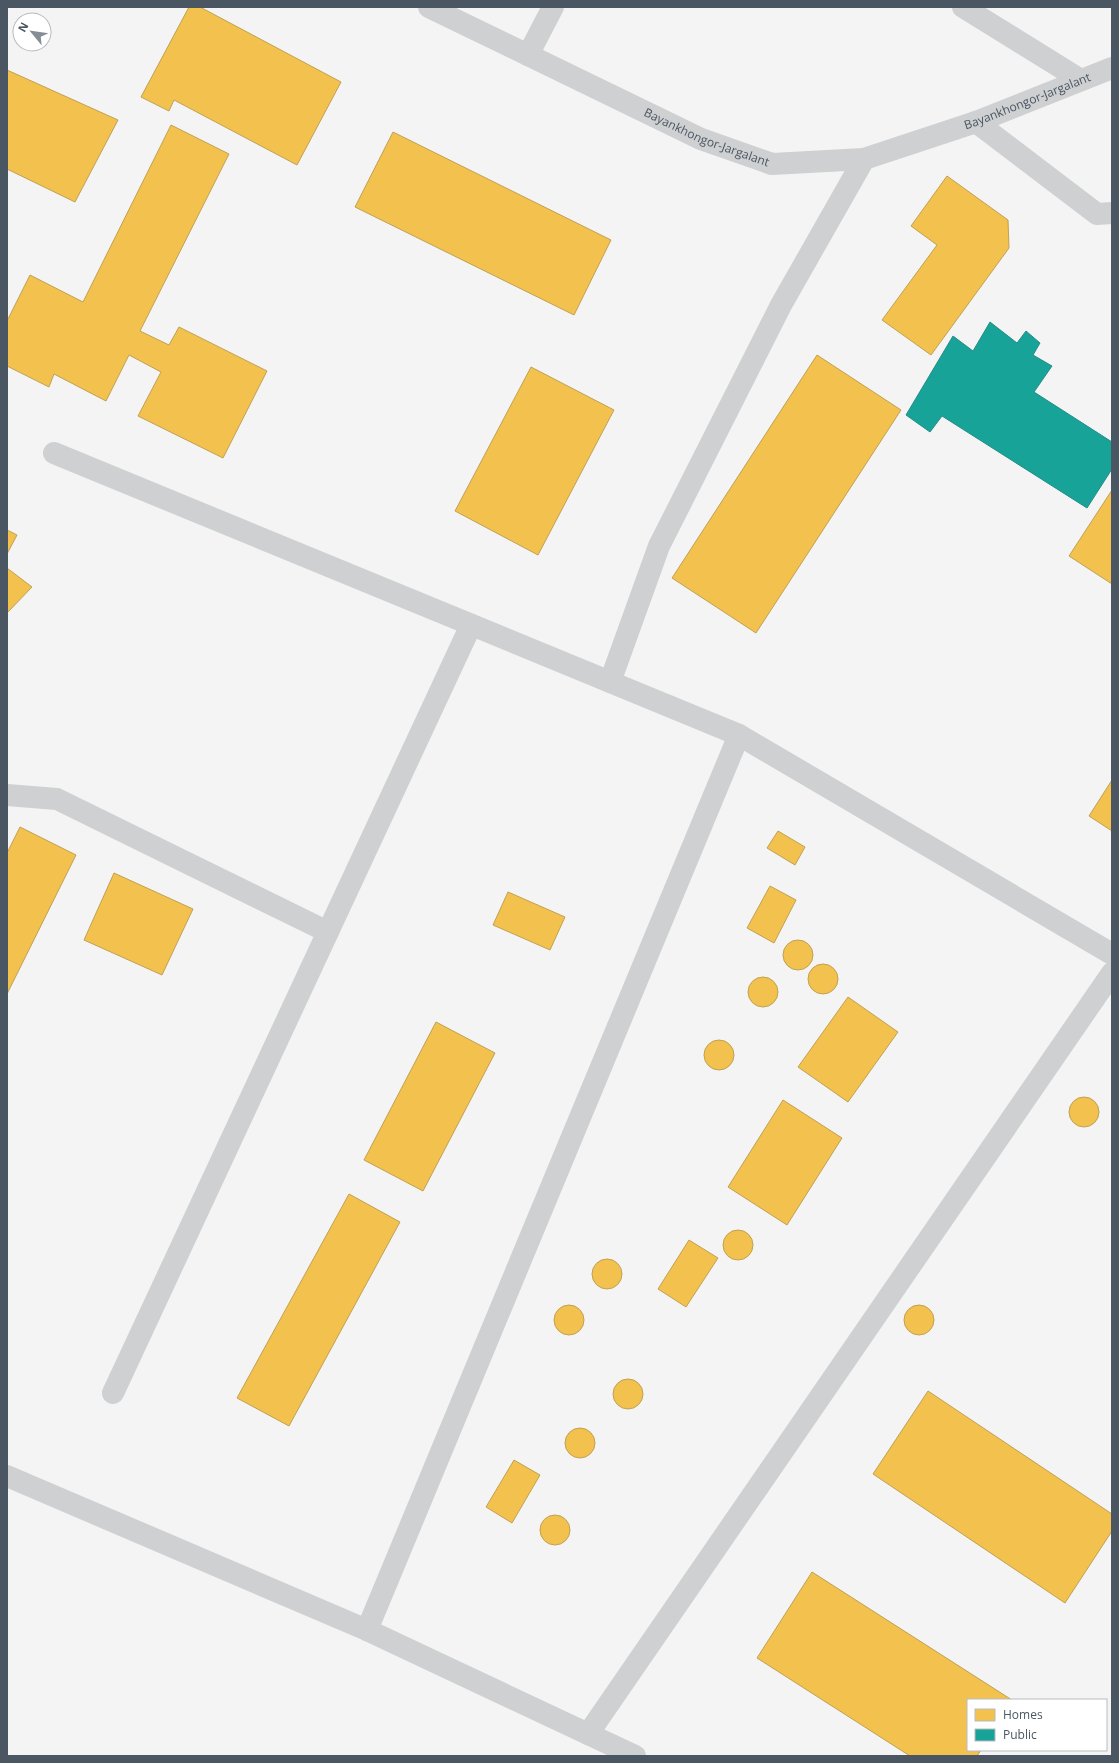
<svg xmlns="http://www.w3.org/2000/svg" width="1119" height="1763" font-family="'Open Sans',sans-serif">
<rect width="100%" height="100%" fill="#f4f4f4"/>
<!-- homes -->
<path fill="#f2c14e" stroke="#c0a154" d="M 189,7 L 200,7 L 341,82 L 297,165 L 174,100 L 169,111 L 141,97 Z
M 7,70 L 118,120 L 75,202 L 7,169 Z
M 171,125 L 229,154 L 140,331 L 169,345 L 179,327 L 267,371 L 223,458 L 138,416 L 161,372 L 129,355 L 106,401 L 54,374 L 49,387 L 7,366 L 7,321 L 30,275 L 83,302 Z
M 393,132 L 611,240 L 574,315 L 355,207 Z
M 947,176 L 1008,220 L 1009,248 L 931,355 L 882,320 L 937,245 L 911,226 Z
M 817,355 L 901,410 L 756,633 L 672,578 Z
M 531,367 L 614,410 L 538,555 L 455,511 Z
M 1112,490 L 1112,584 L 1069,556 Z
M 7,530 L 17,535 L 7,554 Z
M 7,568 L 32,587 L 7,613 Z
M 1112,780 L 1112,831 L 1089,816 Z
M 20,827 L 76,855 L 7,994 L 7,853 Z
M 778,831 L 805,847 L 795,865 L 767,848 Z
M 114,873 L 193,909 L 162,975 L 84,940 Z
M 770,886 L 796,900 L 774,943 L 747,928 Z
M 508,892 L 565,917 L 550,950 L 493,925 Z
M783 955a15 15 0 1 1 30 0a15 15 0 1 1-30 0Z
M808 979a15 15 0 1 1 30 0a15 15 0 1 1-30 0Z
M748 992a15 15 0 1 1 30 0a15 15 0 1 1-30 0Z
M 848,997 L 898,1032 L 848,1102 L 798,1067 Z
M 436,1022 L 495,1053 L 423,1191 L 364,1160 Z
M704 1055a15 15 0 1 1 30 0a15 15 0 1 1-30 0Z
M1069 1112a15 15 0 1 1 30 0a15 15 0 1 1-30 0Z
M 783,1100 L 842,1138 L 787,1225 L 728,1187 Z
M 349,1194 L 400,1222 L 289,1426 L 237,1398 Z
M723 1245a15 15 0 1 1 30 0a15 15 0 1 1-30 0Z
M 689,1240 L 718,1258 L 686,1307 L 658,1289 Z
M592 1274a15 15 0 1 1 30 0a15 15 0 1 1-30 0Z
M904 1320a15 15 0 1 1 30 0a15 15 0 1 1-30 0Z
M554 1320a15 15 0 1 1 30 0a15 15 0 1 1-30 0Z
M613 1394a15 15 0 1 1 30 0a15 15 0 1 1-30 0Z
M 928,1391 L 1112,1514 L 1112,1531 L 1065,1603 L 873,1474 Z
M565 1443a15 15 0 1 1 30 0a15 15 0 1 1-30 0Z
M 514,1460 L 540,1475 L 512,1523 L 486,1507 Z
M540 1530a15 15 0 1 1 30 0a15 15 0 1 1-30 0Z
M 812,1572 L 1012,1700 L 968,1700 L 968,1750 L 981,1750 L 977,1756 L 910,1756 L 757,1658 Z"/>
<!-- public -->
<path fill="#17a398" stroke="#268c88" d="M 990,322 L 1017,343 L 1026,331 L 1040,343 L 1033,355 L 1052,366 L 1034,392 L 1112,442 L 1112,469 L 1087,508 L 942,416 L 930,432 L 906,415 L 953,336 L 973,351 Z"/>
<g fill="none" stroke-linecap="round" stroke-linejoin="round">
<!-- minor -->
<g stroke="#ced0d2" stroke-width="22">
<path id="s1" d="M 429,7 L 701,139 L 772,164 L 864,159 L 976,122 L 1112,68"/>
<path d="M 963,7 L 1081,80"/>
<path d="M 528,55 L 553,7"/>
<path d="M 976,122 L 1097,214 L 1112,213"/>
<path d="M 54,453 L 739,735 L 1112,954"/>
<path d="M 610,682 L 659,546 L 781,305 L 864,159"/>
<path d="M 7,795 L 57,799 L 328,932"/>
<path d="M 113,1393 L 471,625"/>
<path d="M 7,1476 L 367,1630 L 635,1756"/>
<path d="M 367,1630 L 739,735"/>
<path d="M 588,1734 L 1112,973"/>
</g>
</g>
<g text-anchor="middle" stroke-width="4" stroke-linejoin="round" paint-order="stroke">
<!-- street labels -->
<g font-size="12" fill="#4a5661" stroke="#fff">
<text dy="4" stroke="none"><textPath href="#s1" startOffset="643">Bayankhongor-Jargalant</textPath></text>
<text dy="4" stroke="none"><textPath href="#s1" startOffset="307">Bayankhongor-Jargalant</textPath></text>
</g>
</g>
<!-- border -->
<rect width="1119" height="1763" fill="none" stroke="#4a5661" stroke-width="16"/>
<!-- legend -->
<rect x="967" y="1699" width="140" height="52" fill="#ffffff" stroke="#b7bbc0"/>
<rect x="975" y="1709" width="20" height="12" fill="#f2c14e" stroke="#b7bbc0"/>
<text x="1003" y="1719" font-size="12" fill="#4a5661">Homes</text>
<rect x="975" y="1729" width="20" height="12" fill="#17a398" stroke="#b7bbc0"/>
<text x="1003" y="1739" font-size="12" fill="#4a5661">Public</text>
<!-- north arrow -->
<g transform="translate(32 32) rotate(299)"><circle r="19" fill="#ffffff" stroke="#b7bbc0"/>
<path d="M0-3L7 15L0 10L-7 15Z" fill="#868d94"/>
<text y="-6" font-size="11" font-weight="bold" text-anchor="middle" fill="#4a5661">N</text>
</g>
</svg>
